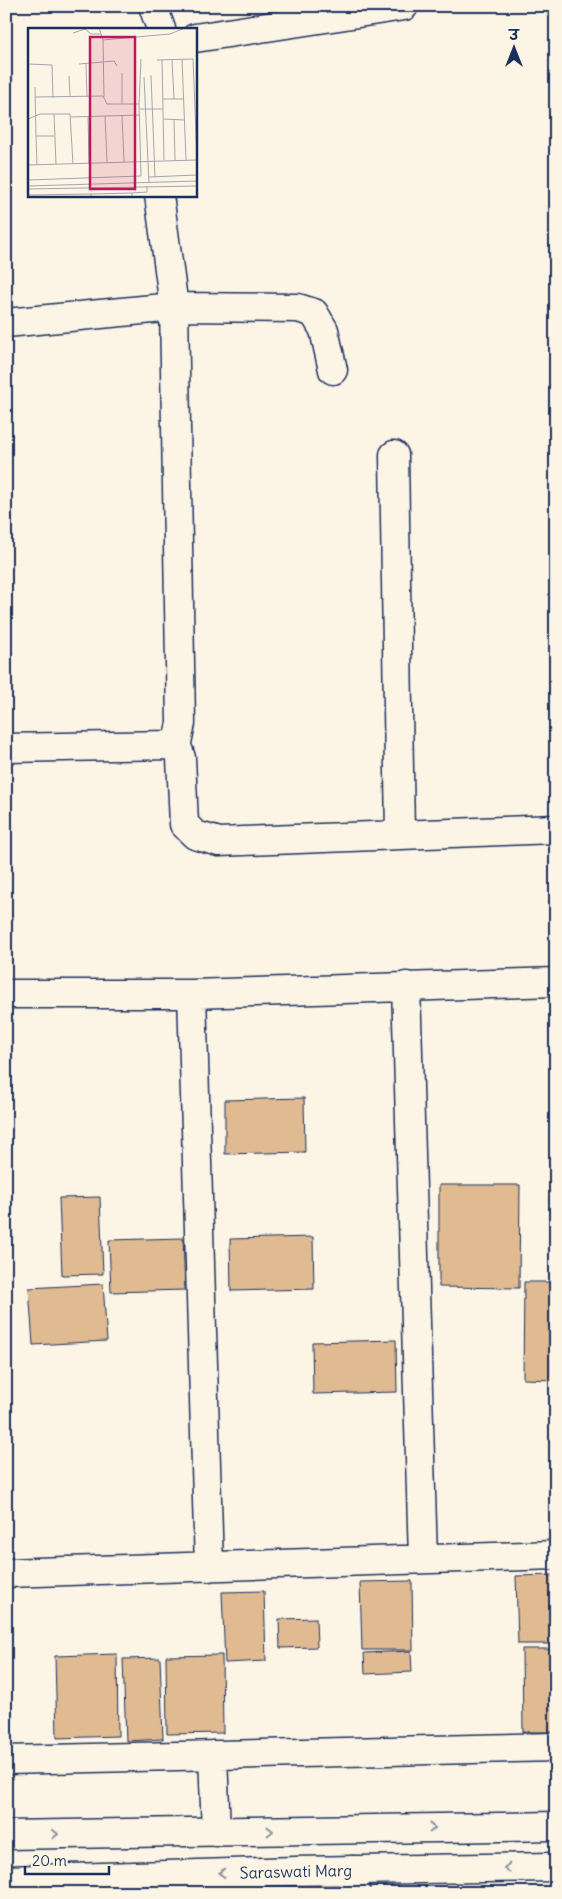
<svg xmlns="http://www.w3.org/2000/svg" width="562" height="1899" font-family="Delius,'Playpen Sans Deva',sans-serif">
<rect width="100%" height="100%" fill="#fcf5e5"/>
<filter id="ink" filterUnits="userSpaceOnUse"><feTurbulence type="fractalNoise" baseFrequency=".02" numOctaves="2"/><feDisplacementMap in="SourceGraphic" scale="10" xChannelSelector="R" yChannelSelector="G"/><feConvolveMatrix kernelMatrix="1 2 1 2 8 2 1 2 1" color-interpolation-filters="sRGB"/></filter>
<g filter="url(#ink)">
<!-- building -->
<path fill="#e0ba91" stroke="#1b2f5e" d="M 304,1098 L 305,1152 L 225,1154 L 225,1100 Z
M 439,1185 L 520,1185 L 519,1288 L 439,1287 Z
M 100,1197 L 103,1274 L 62,1275 L 59,1198 Z
M 313,1237 L 314,1289 L 231,1291 L 230,1239 Z
M 183,1238 L 185,1290 L 111,1292 L 109,1240 Z
M 524,1282 L 556,1282 L 556,1380 L 523,1379 Z
M 103,1284 L 107,1341 L 33,1345 L 29,1288 Z
M 396,1340 L 397,1392 L 313,1394 L 312,1342 Z
M 556,1575 L 556,1644 L 518,1644 L 516,1576 Z
M 412,1581 L 413,1650 L 362,1650 L 360,1582 Z
M 264,1591 L 266,1661 L 225,1663 L 222,1592 Z
M 316,1618 L 317,1647 L 280,1648 L 279,1619 Z
M 522,1649 L 556,1649 L 556,1732 L 523,1732 Z
M 411,1651 L 412,1672 L 365,1674 L 364,1653 Z
M 117,1654 L 118,1736 L 57,1738 L 55,1656 Z
M 222,1655 L 223,1733 L 167,1734 L 166,1656 Z
M 160,1658 L 163,1739 L 126,1741 L 123,1659 Z"/>
<g fill="none" stroke-linecap="round" stroke-linejoin="round">
<!-- minor casing -->
<g stroke="#1b2f5e" stroke-width="31">
<path id="minor" d="M 153,6 L 161,29
M 195,38 L 404,6
M 159,195 L 174,307 L 181,723 L 176,748
M 6,323 L 174,307 L 298,308 L 314,313 L 324,330 L 333,370
M 394,455 L 400,834
M 6,748 L 171,745 L 178,749 L 181,758 L 184,824 L 195,835 L 219,842 L 556,829
M 406,986 L 423,1559
M 6,994 L 192,994 L 556,982
M 192,994 L 209,1567
M 6,1573 L 556,1555
M 213,1755 L 216,1832
M 6,1760 L 556,1747
M 353,1870 L 356,1893"/>
</g>
<!-- tertiary casing -->
<g stroke="#1b2f5e" stroke-width="31">
<g id="tertiary">
<path d="M 6,1835 L 556,1826"/>
<path id="s1" d="M 6,1880 L 295,1871 L 556,1867"/>
</g>
</g>
<!-- minor -->
<use href="#minor" stroke="#fcf5e5" stroke-width="28"/>
<!-- tertiary -->
<use href="#tertiary" stroke="#fcf5e5" stroke-width="28"/>
</g>
<!-- one-way arrows -->
<defs><path id="oneway-chevron" d="M-2-3.5L2.5 0L-2 3.5" fill="none" stroke-width="1.6" stroke-linecap="round" stroke-linejoin="round" transform="scale(1.25)"/></defs>
<g stroke="#8c92a2">
<use href="#oneway-chevron" transform="translate(432 1828) rotate(-1)"/>
<use href="#oneway-chevron" transform="translate(270 1831) rotate(-1)"/>
<use href="#oneway-chevron" transform="translate(55 1834) rotate(-1)"/>
<use href="#oneway-chevron" transform="translate(507 1868) rotate(179)"/>
<use href="#oneway-chevron" transform="translate(222 1873) rotate(178)"/>
</g>
</g>
<g text-anchor="middle" stroke-width="4" stroke-linejoin="round" paint-order="stroke">
<!-- street labels -->
<g font-size="16" fill="#1b2f5e" stroke="#fcf5e5">
<text dy="6" stroke="none"><textPath href="#s1" startOffset="290">Saraswati Marg</textPath></text>
</g>
</g>
<!-- overview -->
<g transform="translate(28 28)">
<rect width="169" height="169" fill="#fcf5e5"/>
<path fill="none" stroke="#a2a6af" stroke-width="1" d="M 71,0 L 75,12 L 76,69M 45,5 L 57,1 L 63,6 L 73,6M 75,12 L 142,6 L 157,0M 154,31 L 158,132M 129,32 L 165,31 L 169,132M 134,32 L 136,132M 144,32 L 146,71M 58,35 L 59,69M 0,36 L 24,37 L 25,70M 51,36 L 86,33 L 89,38M 94,45 L 94,76M 123,47 L 127,149M 41,48 L 42,69M 116,49 L 121,155M 7,59 L 8,108M 135,71 L 156,71M 111,76 L 113,31M 112,81 L 135,81M 26,86 L 28,136M 60,88 L 61,135M 77,88 L 79,134M 94,88 L 96,134M 43,89 L 112,87M 0,91 L 12,86 L 42,86 L 45,136M 136,91 L 156,92M 146,92 L 147,132M 0,137 L 169,132M 9,137 L 8,108 L 26,108M 121,149 L 169,147M 0,152 L 113,148 L 111,76 L 79,76 L 75,68 L 7,69M 0,158 L 169,153M 0,161 L 169,158M 0,167 L 63,166M 63,168 L 63,166 L 104,165M 104,168 L 104,165 L 119,164 L 119,158"/>
<path fill="#c2185b" fill-opacity="0.15" stroke="#c2185b" stroke-width="2.5" d="M 62,9 L 107,9 L 107,161 L 62,161 Z"/>
<rect width="169" height="169" fill="none" stroke="#1b2f5e" stroke-width="2.5"/>
</g>
<!-- margin -->
<rect width="562" height="1899" fill="none" stroke="#fcf5e5" stroke-width="25"/>
<rect x="12" y="12" width="537" height="1874" fill="none" stroke="#1b2f5e" stroke-width="2" filter="url(#ink)"/>
<!-- north arrow -->
<g transform="translate(514 48)" stroke="#fcf5e5" stroke-width="4" paint-order="stroke">
<path d="M0-4L9 19L0 12L-9 19Z" fill="#1b2f5e"/>
<text y="-8" font-size="14" font-weight="bold" text-anchor="middle" fill="#1b2f5e">उ</text>
</g>
<!-- scale -->
<path d="M25 1866v8h84v-8" fill="none" stroke="#1b2f5e" stroke-width="2.5"/>
<text x="32" y="1866" font-size="15" fill="#1b2f5e" stroke="#fcf5e5" stroke-width="4" paint-order="stroke">20 m</text>
</svg>
